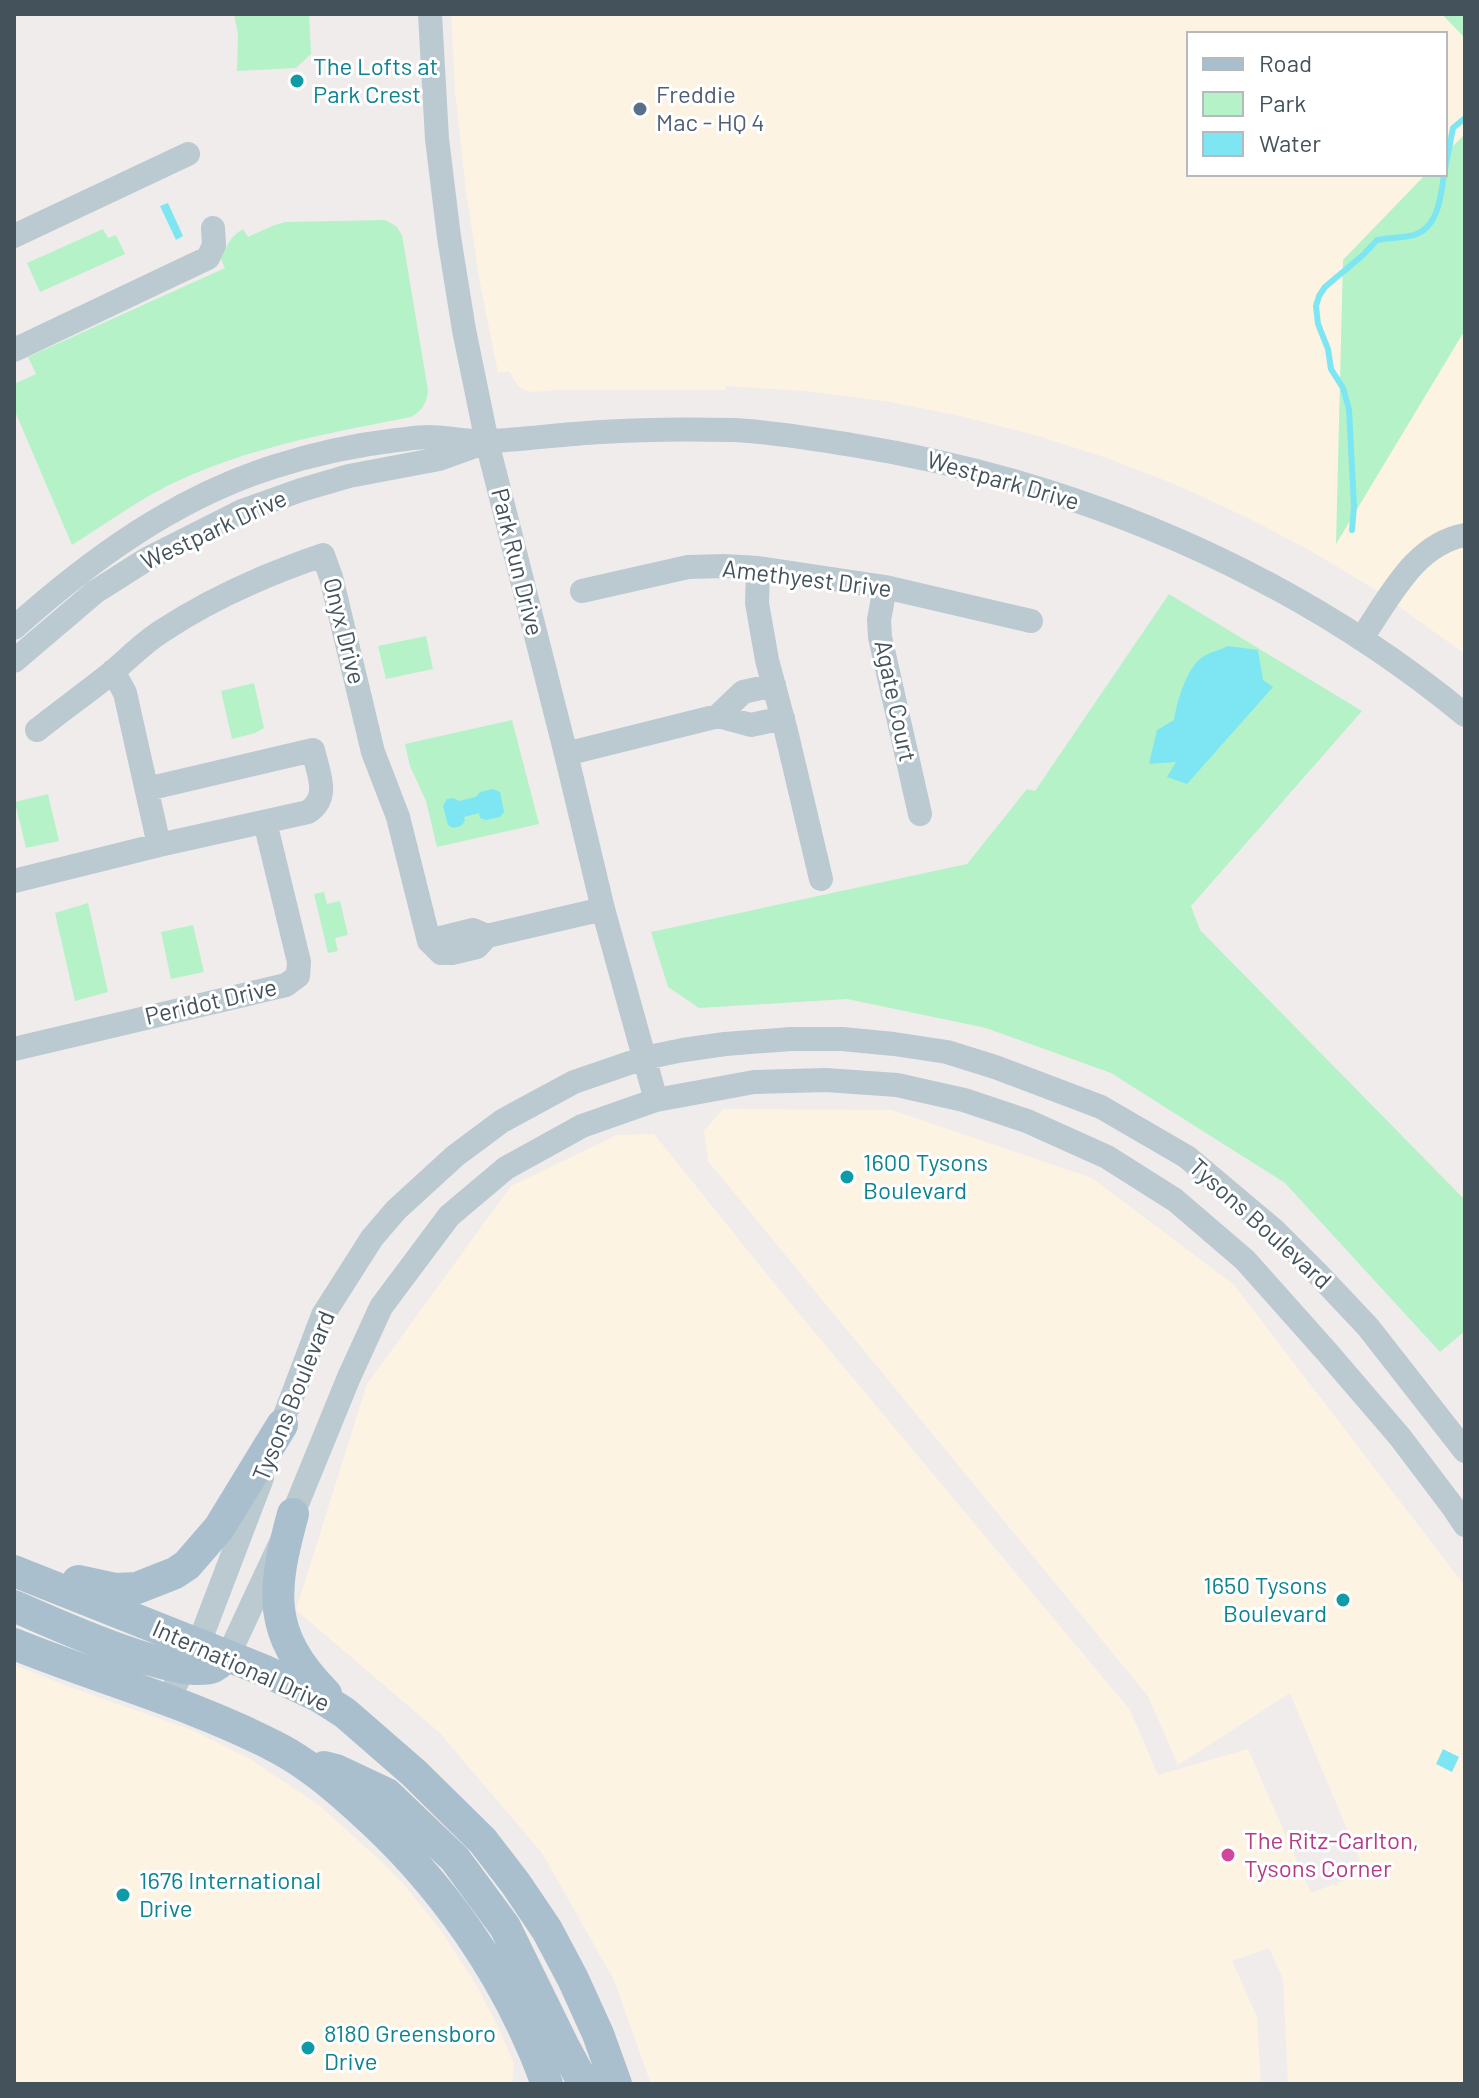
<svg xmlns="http://www.w3.org/2000/svg" width="1479" height="2098" font-family="Barlow,sans-serif">
<rect width="100%" height="100%" fill="#f0ecec"/>
<!-- commercial -->
<path fill="#fdf3e2" d="M 451,14 L 1441,14 L 1465,38 L 1465,134 L 1445,154 L 1445,34 L 1189,34 L 1189,174 L 1426,174 L 1343,260 L 1447,358 L 1465,330 L 1465,654 L 1376,590 L 1311,551 L 1246,517 L 1179,486 L 1110,459 L 1038,436 L 964,417 L 890,402 L 806,391 L 726,386 L 725,390 L 555,390 L 533,392 L 524,390 L 517,385 L 509,371 L 498,373 L 480,283 L 466,191 L 455,91 Z
M 723,1109 L 892,1110 L 1092,1178 L 1234,1285 L 1465,1586 L 1465,2084 L 1288,2084 L 1283,1979 L 1269,1948 L 1232,1961 L 1257,2017 L 1261,2084 L 651,2084 L 614,1980 L 542,1853 L 439,1732 L 296,1610 L 367,1384 L 511,1186 L 617,1135 L 654,1134 L 782,1293 L 1130,1710 L 1158,1775 L 1248,1749 L 1311,1893 L 1365,1872 L 1290,1693 L 1178,1765 L 1148,1696 L 708,1161 L 704,1131 Z
M 14,1665 L 72,1688 L 192,1730 L 250,1759 L 320,1806 L 383,1863 L 406,1887 L 439,1928 L 477,1986 L 502,2035 L 514,2064 L 512,2084 L 14,2084 Z"/>
<!-- green -->
<path fill="#b5f2c7" d="M 234,14 L 309,14 L 311,54 L 296,68 L 237,71 L 238,34 Z
M 1442,14 L 1465,14 L 1465,38 Z
M 1465,134 L 1465,330 L 1336,544 L 1343,260 L 1426,174 L 1445,174 L 1445,154 Z
M 385,220 L 396,226 L 402,235 L 428,390 C 427,403 422,411 411,417 C 324,434 233,450 154,493 C 126,509 99,528 72,545 L 14,409 L 14,384 L 36,374 L 28,357 L 225,268 L 221,259 C 226,246 230,237 243,229 L 248,237 L 272,226 L 285,222 Z
M 103,229 L 108,238 L 116,235 L 125,254 L 40,292 L 27,263 Z
M 1169,594 L 1362,711 L 1191,906 L 1200,930 L 1465,1200 L 1465,1331 L 1440,1352 L 1285,1183 L 1111,1073 L 986,1028 L 847,999 L 699,1008 L 668,987 L 651,932 L 967,864 L 1027,789 L 1035,791 Z
M 426,636 L 433,669 L 386,679 L 378,646 Z
M 254,683 L 264,728 L 255,733 L 232,739 L 221,691 Z
M 512,720 L 539,824 L 437,847 L 426,801 L 410,766 L 405,744 Z
M 48,794 L 59,841 L 26,848 L 15,802 Z
M 324,892 L 327,904 L 340,901 L 348,935 L 335,938 L 338,951 L 328,953 L 314,894 Z
M 88,903 L 108,992 L 75,1001 L 55,913 Z
M 193,925 L 204,972 L 171,979 L 161,932 Z"/>
<!-- water -->
<path fill="#7ee6f3" d="M 168,203 L 183,236 L 176,240 L 160,206 Z
M 1228,646 L 1258,650 L 1263,680 L 1273,687 L 1187,784 L 1167,777 L 1176,762 L 1149,764 L 1157,730 L 1174,720 C 1177,701 1187,666 1204,656 C 1211,652 1220,650 1228,646 Z
M 493,789 L 500,792 L 504,812 L 500,817 L 486,820 L 480,818 L 479,813 L 464,817 L 465,821 L 461,826 L 453,828 L 448,825 L 443,806 L 447,799 L 453,798 L 459,801 L 476,797 L 480,792 Z
M 1443,1749 L 1459,1757 L 1452,1772 L 1436,1764 Z"/>
<g fill="none" stroke-linecap="round" stroke-linejoin="round">
<!-- stream -->
<path stroke="#7ee6f3" stroke-width="6" d="M 1445,169 L 1453,128 L 1465,118
M 1352,530 L 1354,506 L 1349,409 L 1343,388 L 1331,369 L 1328,349 L 1318,324 L 1316,306 L 1319,296 L 1325,287 L 1363,255 L 1377,240 C 1387,238 1398,238 1409,236 C 1438,232 1441,197 1444,174"/>
<!-- minor -->
<path stroke="#bbc9d0" stroke-width="24" d="M 430,14 L 437,139 L 449,237 L 464,330 L 487,442 L 566,754 L 603,909 L 656,1100
M 14,236 L 188,154
M 14,350 L 208,258 L 214,245 L 213,228
M 758,568 L 757,603 L 767,660 L 786,731 L 821,879
M 885,587 L 879,620 L 880,637 L 920,814
M 582,591 L 688,567 L 724,566 L 758,568 L 885,587 L 1031,621
M 14,628 C 90,560 175,498 273,467 C 313,454 355,445 397,440 C 407,439 418,437 428,437 C 449,437 470,443 491,441 C 527,439 564,434 601,432 C 645,429 691,429 735,430 C 773,432 814,439 852,445 C 1075,481 1290,571 1465,715
M 1361,639 C 1389,599 1414,544 1465,535
M 14,661 L 95,592 L 147,559 L 242,511 L 301,490 L 349,476 L 439,459 L 481,444
M 113,671 L 125,693 L 159,845
M 718,716 L 743,692 L 774,685
M 37,730 C 61,711 86,693 110,674 C 128,659 143,643 162,631 C 212,598 267,574 323,555 L 331,577 L 373,752 L 398,817 L 429,941 L 441,953 L 452,953 L 477,947 L 487,936 L 603,909
M 566,754 L 718,716 L 751,725 L 783,718
M 14,881 L 159,845 L 308,812 C 331,797 318,773 313,750 L 147,789
M 429,941 L 473,930 L 487,936
M 14,1049 L 286,985 L 298,976 L 299,962 L 265,822
M 276,1439 L 323,1315 L 372,1238 L 396,1210 L 455,1156 L 502,1121 L 574,1082 L 644,1058 L 683,1050 L 725,1044 L 791,1039 L 842,1039 L 894,1044 L 947,1052 L 995,1067 L 1101,1107 L 1187,1157 L 1275,1231 L 1318,1274 L 1368,1327 L 1465,1451
M 228,1656 L 284,1536 L 349,1377 L 381,1307 L 449,1216 L 506,1168 L 582,1126 L 656,1100 L 754,1082 L 826,1080 L 897,1085 L 964,1100 L 1027,1121 L 1107,1157 L 1175,1200 L 1245,1260 L 1327,1352 L 1400,1437 L 1453,1507 L 1465,1525
M 167,1700 L 199,1643 L 262,1478"/>
<!-- major -->
<path stroke="#a9bfce" stroke-width="32" d="M 293,1514 C 272,1591 266,1633 326,1694
M 14,1571 L 263,1670 L 320,1697 L 345,1713 L 414,1773 L 483,1841 L 516,1884 L 547,1930 L 573,1979 L 598,2034 L 616,2084
M 78,1581 L 115,1589 L 137,1588 L 175,1573 L 187,1565 L 219,1528 L 282,1425
M 14,1606 C 50,1622 180,1681 213,1667 C 218,1665 223,1659 228,1656
M 14,1644 C 100,1679 191,1703 274,1746 C 304,1761 332,1784 357,1807 C 442,1882 508,1977 547,2084
M 324,1767 L 336,1770 L 387,1794 L 455,1859 L 505,1927 L 563,2045 L 578,2073 L 587,2084"/>
</g>
<!-- markers -->
<g fill="#0f9aa8" stroke="#fff" stroke-width="3">
<circle cx="297" cy="81" r="8"/>
<circle cx="847" cy="1177" r="8"/>
<circle cx="1343" cy="1600" r="8"/>
<circle cx="123" cy="1895" r="8"/>
<circle cx="308" cy="2048" r="8"/>
</g>
<circle fill="#5c6f8a" stroke="#fff" stroke-width="3" cx="640" cy="109" r="8"/>
<circle fill="#d1479c" stroke="#fff" stroke-width="3" cx="1228" cy="1855" r="8"/>
<g text-anchor="middle" stroke-width="6" stroke-linejoin="round" paint-order="stroke">
<!-- culture labels -->
<g font-size="24" fill="#0d838f" stroke="#fff" text-anchor="start">
<text x="313" y="75">The Lofts at<tspan x="313" dy="28">Park Crest</tspan></text>
<text x="863" y="1171">1600 Tysons<tspan x="863" dy="28">Boulevard</tspan></text>
<text x="1327" y="1594" text-anchor="end">1650 Tysons<tspan x="1327" dy="28">Boulevard</tspan></text>
<text x="139" y="1889">1676 International<tspan x="139" dy="28">Drive</tspan></text>
<text x="324" y="2042">8180 Greensboro<tspan x="324" dy="28">Drive</tspan></text>
</g>
<!-- service labels -->
<g font-size="24" fill="#4e5e75" stroke="#fff" text-anchor="start">
<text x="656" y="103">Freddie<tspan x="656" dy="28">Mac - HQ 4</tspan></text>
</g>
<!-- street labels -->
<g font-size="24" fill="#43525b" stroke="#fff">
<text transform="translate(1003 481) rotate(16)" y="8">Westpark Drive</text>
<text transform="translate(214 530) rotate(-25)" y="8">Westpark Drive</text>
<text transform="translate(517 562) rotate(76)" y="8">Park Run Drive</text>
<text transform="translate(807 579) rotate(7)" y="8">Amethyest Drive</text>
<text transform="translate(344 631) rotate(76)" y="8">Onyx Drive</text>
<text transform="translate(895 701) rotate(78)" y="8">Agate Court</text>
<text transform="translate(211 1002) rotate(-13)" y="8">Peridot Drive</text>
<text transform="translate(1260 1224) rotate(42)" y="8">Tysons Boulevard</text>
<text transform="translate(294 1396) rotate(-68)" y="8">Tysons Boulevard</text>
<text transform="translate(241 1666) rotate(24)" y="8">International Drive</text>
</g>
<!-- hotel labels -->
<g font-size="24" fill="#b23c85" stroke="#fff" text-anchor="start">
<text x="1244" y="1849">The Ritz-Carlton,<tspan x="1244" dy="28">Tysons Corner</tspan></text>
</g>
</g>
<!-- border -->
<rect width="1479" height="2098" fill="none" stroke="#43525b" stroke-width="32"/>
<!-- legend -->
<rect x="1187" y="32" width="260" height="144" fill="#ffffff" stroke="#b4babd" stroke-width="2"/>
<rect x="1203" y="58" width="40" height="12" fill="#a9bfce" stroke="#b4babd" stroke-width="2"/>
<text x="1259" y="72" font-size="24" fill="#43525b">Road</text>
<rect x="1203" y="92" width="40" height="24" fill="#b5f2c7" stroke="#b4babd" stroke-width="2"/>
<text x="1259" y="112" font-size="24" fill="#43525b">Park</text>
<rect x="1203" y="132" width="40" height="24" fill="#7ee6f3" stroke="#b4babd" stroke-width="2"/>
<text x="1259" y="152" font-size="24" fill="#43525b">Water</text>
</svg>
